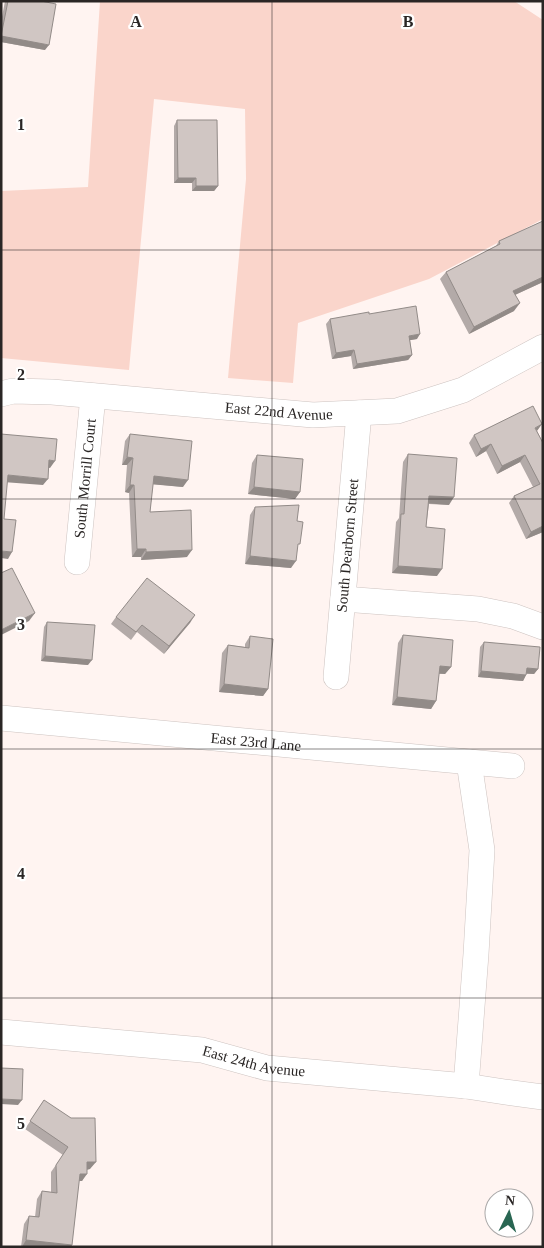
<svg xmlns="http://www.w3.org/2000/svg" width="544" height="1248" font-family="Georgia,serif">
<rect width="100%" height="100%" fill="#fff4f1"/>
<!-- green -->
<path fill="#fad5cb" d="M 100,1 L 514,1 L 543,20 L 543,219 L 429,279 L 298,323 L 293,383 L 228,378 L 246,179 L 245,109 L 154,99 L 129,370 L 1,358 L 1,191 L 88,187 Z"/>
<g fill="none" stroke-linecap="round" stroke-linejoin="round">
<!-- minor casing -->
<g stroke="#cdc3c0" stroke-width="26">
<g id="minor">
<path id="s1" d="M 1,394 L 13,391 L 52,392 L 313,415 L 397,411 L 463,390 L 543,347"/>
<path id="s2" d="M 77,562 L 93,396"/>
<path d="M 343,599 L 478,609 L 513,616 L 543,627"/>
<path id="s3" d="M 336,677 L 359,413"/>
<path id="s4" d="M 1,718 L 512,766"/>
<path id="s5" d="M 1,1032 L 202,1050 L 267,1068 L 466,1086 L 505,1092 L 543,1097"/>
<path d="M 466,1086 L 476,954 L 482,850 L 469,762"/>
</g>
</g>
<!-- minor -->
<use href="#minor" stroke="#fff" stroke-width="25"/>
</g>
<!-- wall -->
<path fill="#b3aaa8" d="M 5,1 L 41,1 L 45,50 L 1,42 L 1,22 Z
M 177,120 L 218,186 L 214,191 L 192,191 L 192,183 L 174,183 L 174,126 Z
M 543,221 L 543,282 L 515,295 L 514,311 L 469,334 L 440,279 L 446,272 L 496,246 L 499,241 Z
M 369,314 L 417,339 L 410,340 L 412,355 L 408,360 L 353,369 L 351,356 L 332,359 L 326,324 L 330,319 Z
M 537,431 L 543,443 L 543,532 L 526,539 L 509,503 L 514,496 L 533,487 L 520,462 L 497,474 L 486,451 L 476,457 L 469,443 L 474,435 Z
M 130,434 L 183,487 L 153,484 L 150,512 L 187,557 L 141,560 L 141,557 L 132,557 L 129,493 L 125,492 L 127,465 L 122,465 L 125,441 Z
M 408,454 L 449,505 L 429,504 L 426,527 L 437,576 L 392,573 L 396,522 L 399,518 L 403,462 Z
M 257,455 L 300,492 L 295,499 L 248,494 L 252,463 Z
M 255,507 L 297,521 L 291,568 L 245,564 L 250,515 Z
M 195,615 L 164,654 L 137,632 L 131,640 L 111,624 L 116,617 Z
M 47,622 L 88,665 L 41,661 L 44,627 Z
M 403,635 L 451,667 L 445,674 L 439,674 L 436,701 L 431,709 L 392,705 L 398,643 Z
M 250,636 L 268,689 L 263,696 L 219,692 L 222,653 L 228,645 L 245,647 L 245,644 Z
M 484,642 L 538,669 L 534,674 L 526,674 L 526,675 L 523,681 L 478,677 L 480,647 Z
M 44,1100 L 90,1169 L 87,1170 L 82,1181 L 79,1181 L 71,1247 L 21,1247 L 24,1224 L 29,1216 L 35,1217 L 37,1199 L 42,1191 L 51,1192 L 51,1172 L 63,1155 L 25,1129 Z"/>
<!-- shaded-wall -->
<path fill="#928b88" d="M 1,36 L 49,45 L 45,50 L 1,42 Z
M 178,178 L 196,178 L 192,183 L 174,183 Z
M 196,186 L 218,186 L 214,191 L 192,191 Z
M 543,277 L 543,282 L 508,298 L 513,291 Z
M 520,303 L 514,311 L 469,334 L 474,327 Z
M 420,334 L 417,339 L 405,341 L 409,336 Z
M 354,350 L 351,356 L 332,359 L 336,353 Z
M 412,355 L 408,360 L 353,369 L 357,364 Z
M 542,424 L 537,431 L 535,428 Z
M 491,444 L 486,451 L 476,457 L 481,449 Z
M 525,455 L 520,462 L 497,474 L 502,466 Z
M 127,457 L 133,458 L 127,465 L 122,465 Z
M 49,460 L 55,461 L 50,468 L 45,467 Z
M 8,475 L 48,479 L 43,485 L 3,482 Z
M 154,476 L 188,480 L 183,487 L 149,484 Z
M 130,485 L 134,485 L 129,493 L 125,492 Z
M 254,487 L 300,492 L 295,499 L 248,494 Z
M 429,496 L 454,497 L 449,505 L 424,503 Z
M 543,526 L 543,532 L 526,539 L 531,532 Z
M 137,549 L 146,549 L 141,557 L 132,557 Z
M 192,550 L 187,557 L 141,560 L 146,552 Z
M 1,551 L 12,552 L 8,559 L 1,558 Z
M 250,556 L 296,561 L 291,568 L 245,564 Z
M 398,566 L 442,569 L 437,576 L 392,573 Z
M 35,613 L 29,621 L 1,635 L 1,630 Z
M 195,615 L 190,623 L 164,654 L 169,646 Z
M 45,656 L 92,660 L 88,665 L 41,661 Z
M 440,666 L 451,667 L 445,674 L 435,673 Z
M 527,668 L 538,669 L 534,674 L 523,673 Z
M 481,671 L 526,675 L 523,681 L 478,677 Z
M 224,684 L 268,689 L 263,696 L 219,692 Z
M 397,697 L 436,701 L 431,709 L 392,705 Z
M 1,1099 L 22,1100 L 18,1105 L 1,1104 Z
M 87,1162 L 96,1162 L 90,1169 L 81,1170 Z
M 80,1174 L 87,1174 L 82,1181 L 75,1181 Z
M 26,1240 L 72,1245 L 71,1247 L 22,1247 Z"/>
<!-- building -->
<path fill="#d0c6c3" stroke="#928b88" d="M 8,1 L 41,1 L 56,4 L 49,45 L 1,36 Z
M 177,120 L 217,120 L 218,186 L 196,186 L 196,178 L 178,178 Z
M 543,221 L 543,277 L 513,291 L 520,303 L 474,327 L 446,272 L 500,244 L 499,241 Z
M 416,306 L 420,334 L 409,336 L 412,355 L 357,364 L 354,350 L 336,353 L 330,319 L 369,312 L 369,314 Z
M 533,406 L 542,424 L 535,428 L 543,443 L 543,526 L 531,532 L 514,496 L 540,484 L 525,455 L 502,466 L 491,444 L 481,449 L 474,435 Z
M 1,434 L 57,439 L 55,461 L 49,460 L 48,479 L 8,475 L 4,519 L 16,520 L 12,552 L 1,551 Z
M 130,434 L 192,441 L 188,480 L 154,476 L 150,512 L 191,510 L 192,550 L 146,552 L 146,549 L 137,549 L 134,485 L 130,485 L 133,458 L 127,457 Z
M 408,454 L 457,458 L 454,497 L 429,496 L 426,527 L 445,529 L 442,569 L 398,566 L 401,514 L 404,514 Z
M 257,455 L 303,459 L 300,492 L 254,487 Z
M 299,505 L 297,521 L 303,522 L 300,544 L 298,544 L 296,561 L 250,556 L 255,507 Z
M 12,568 L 35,613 L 1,630 L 1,573 Z
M 147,578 L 195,615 L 169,646 L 142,625 L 136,632 L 116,617 Z
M 47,622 L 95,625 L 92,660 L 45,656 Z
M 403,635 L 453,640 L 451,667 L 440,666 L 436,701 L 397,697 Z
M 250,636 L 273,639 L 268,689 L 224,684 L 228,645 L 249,648 Z
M 484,642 L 540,647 L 538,669 L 527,668 L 526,675 L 481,671 Z
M 1,1068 L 23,1069 L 22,1100 L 1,1099 Z
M 44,1100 L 71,1118 L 95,1118 L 96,1162 L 87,1162 L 87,1174 L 80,1174 L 72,1245 L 26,1240 L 29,1216 L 39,1217 L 42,1191 L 57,1193 L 56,1165 L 68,1147 L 30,1121 Z"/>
<!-- grid -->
<path fill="none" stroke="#2a2625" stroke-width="1" stroke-opacity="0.55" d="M 272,1 L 272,1247M 1,250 L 543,250M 1,499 L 543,499M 1,749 L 543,749M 1,998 L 543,998"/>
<g text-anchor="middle" stroke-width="4.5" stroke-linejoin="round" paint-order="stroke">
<!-- street labels -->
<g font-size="15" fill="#2a2625" stroke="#fff">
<text dy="5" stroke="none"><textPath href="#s1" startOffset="279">East 22nd Avenue</textPath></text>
<text dy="5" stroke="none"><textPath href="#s2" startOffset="84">South Morrill Court</textPath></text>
<text dy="5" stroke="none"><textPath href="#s3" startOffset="132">South Dearborn Street</textPath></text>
<text dy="5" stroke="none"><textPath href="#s4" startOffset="256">East 23rd Lane</textPath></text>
<text dy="5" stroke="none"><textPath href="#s5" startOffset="255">East 24th Avenue</textPath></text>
</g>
</g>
<g font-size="16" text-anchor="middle" font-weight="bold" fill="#2a2625" stroke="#fff" stroke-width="4.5" stroke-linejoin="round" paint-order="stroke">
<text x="136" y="27">A</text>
<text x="408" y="27">B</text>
<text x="21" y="130">1</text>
<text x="21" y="380">2</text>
<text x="21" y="630">3</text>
<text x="21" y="879">4</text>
<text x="21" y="1129">5</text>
</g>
<!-- border -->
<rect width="544" height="1248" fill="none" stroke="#2a2625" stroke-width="5"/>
<!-- north arrow -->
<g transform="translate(509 1213) rotate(5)"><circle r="24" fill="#ffffff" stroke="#aaa8a8"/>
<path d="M0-4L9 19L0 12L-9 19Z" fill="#296652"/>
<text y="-8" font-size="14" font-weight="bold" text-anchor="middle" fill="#2a2625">N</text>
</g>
</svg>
